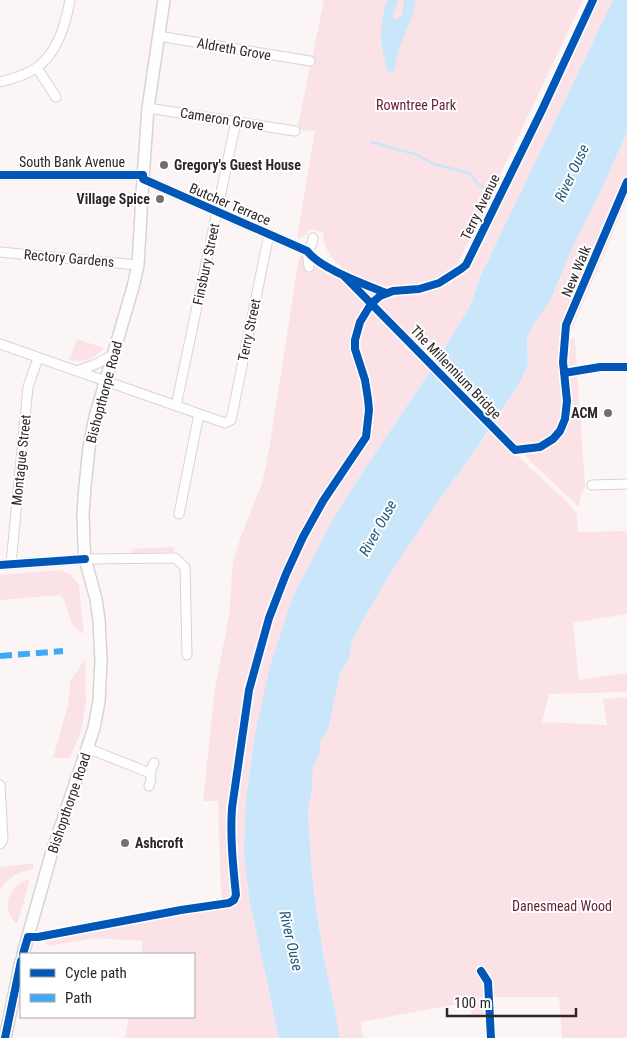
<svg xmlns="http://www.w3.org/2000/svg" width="627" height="1038" font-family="'Roboto Condensed',sans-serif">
<rect width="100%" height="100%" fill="#fcf5f6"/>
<!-- green -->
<path fill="#fbe2e6" d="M 324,0 L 583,0 L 454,272 L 461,269 L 466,271 L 596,0 L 613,0 L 480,277 L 471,304 L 437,361 L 364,470 L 332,521 L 293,596 L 250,903 L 279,1038 L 125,1038 L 129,1017 L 194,1017 L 194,954 L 141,954 L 143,941 L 94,938 L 48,946 L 43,940 L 139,920 L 224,908 L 221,893 L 218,801 L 203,801 L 215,688 L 229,616 L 233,562 L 240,539 L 262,483 L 269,450 L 299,257 L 303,255 L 305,259 L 342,276 L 345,271 C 333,258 323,251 323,232 L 310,229 L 306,235 L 297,239 L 315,131 L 297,130 Z
M 627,132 L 627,199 L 571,332 L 570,337 L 575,340 L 585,486 L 580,499 L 579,507 L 532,463 L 495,422 L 519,384 L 528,366 L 527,340 L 531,328 L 550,301 L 574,244 L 597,199 Z
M 77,339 L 104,348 C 95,359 83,363 69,360 Z
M 490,430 L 570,505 L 577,514 L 578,532 L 627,531 L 627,614 L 573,623 L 579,680 L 627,673 L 627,692 L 549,694 L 542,722 L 607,725 L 603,699 L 627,697 L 627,1038 L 562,1038 L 559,997 L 490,997 L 487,998 L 488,1015 C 482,1017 479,1017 472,1015 L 468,1002 L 361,1022 L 363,1038 L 340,1038 L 335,1010 L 324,958 L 312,874 L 308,812 L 312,788 L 313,768 L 319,754 L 321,739 L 328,730 L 340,673 L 349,659 L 352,642 L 362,622 L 390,574 L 437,503 Z
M 174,547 L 174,552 L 133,553 L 132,549 Z
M 61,570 L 71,575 L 79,585 L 84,635 L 72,624 L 65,603 L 61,595 L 0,600 L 0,575 Z
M 85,659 L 86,702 L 81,731 L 70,758 L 53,758 L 68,705 L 70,682 Z
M 34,863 L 33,869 C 18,872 8,877 0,890 L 0,867 Z
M 30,879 L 17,924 C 0,909 8,884 30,879 Z"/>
<!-- water -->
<path fill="#cae6fa" d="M 387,0 L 398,0 L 393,16 L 394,19 L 397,19 L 402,16 C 402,12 404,4 404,0 L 416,0 L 413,14 L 399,49 L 394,70 L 392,73 L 389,73 C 386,68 385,63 384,57 C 379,38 381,19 387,0 Z
M 613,0 L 627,0 L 627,132 L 597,199 L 574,244 L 550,301 L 531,328 L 527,340 L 528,365 L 519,384 L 476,449 L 437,503 L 390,574 L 362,622 L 352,642 L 349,659 L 340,673 L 328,730 L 321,739 L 319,754 L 313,768 L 312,788 L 308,812 L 312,874 L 318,920 L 324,958 L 335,1010 L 340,1038 L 279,1038 L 250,903 L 244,855 L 246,800 L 256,729 L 270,666 L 293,596 L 332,521 L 364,470 L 437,361 L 471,304 L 480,277 Z"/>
<!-- pier -->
<path fill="#fcf5f6" d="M 434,362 L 496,425 L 492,431 L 430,368 Z"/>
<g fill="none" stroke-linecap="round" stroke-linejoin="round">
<!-- stream -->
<path stroke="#cae6fa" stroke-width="2.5" d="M 371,142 L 415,154 L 434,164 L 465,172 L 471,175 L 477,183 L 491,192"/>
<!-- minor casing -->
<g stroke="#d9d3d3" stroke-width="11">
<path id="minor" d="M 158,36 L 310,61
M 37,68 L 56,97
M 0,82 C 12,79 26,75 36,68 C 57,54 66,23 70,0
M 148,108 L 295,131
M 0,175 L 143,175
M 143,179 L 307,251
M 0,252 L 138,265
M 309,267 L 307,251 L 312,244 L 313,238
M 0,344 L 225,423 L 231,420 L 269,234
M 77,371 L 96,364 L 113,355
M 176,406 L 236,121
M 592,485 L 627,484
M 179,514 L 199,414
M 11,564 L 28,387 L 38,358
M 0,565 L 85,559 L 175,558 L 185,567 L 187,655
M 87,748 L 150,773 L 154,763
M 0,785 L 3,840 L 0,844
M 149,786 L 151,780 L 150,773"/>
</g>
<!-- tertiary casing -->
<g stroke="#d9d3d3" stroke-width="14">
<path id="tertiary" d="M 23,954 L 51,855 L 94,728 L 99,701 L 101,661 L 99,620 L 96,599 L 85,559 L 84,545 L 83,513 L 85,486 L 89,448 L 95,417 L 133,287 L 138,265 L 143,179 L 148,108 L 164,0
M 5,1038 L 21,961"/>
</g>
<!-- minor -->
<use href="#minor" stroke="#fffefe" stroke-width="9"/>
<!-- tertiary -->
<use href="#tertiary" stroke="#fffefe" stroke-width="11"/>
<!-- quiet -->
<path stroke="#3fa9f5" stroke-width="6" stroke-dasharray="12 6" stroke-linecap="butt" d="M 0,656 L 63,651"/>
<!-- cycleway casing -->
<g stroke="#fff" stroke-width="11">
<path id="cycleway" d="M 0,175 L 143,175 L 143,179 L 307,251 C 321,269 364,284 386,293
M 343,275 L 515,450 L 540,447 L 553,439 L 560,431 L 565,419 L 567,401 L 563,362 L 566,325 L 627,182
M 564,373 L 600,367 L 627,367
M 0,565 L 85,559
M 23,954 L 28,937 L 38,937 L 181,910 L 229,903 L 234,900 L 236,895 C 233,866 230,837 232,808 L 249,690 L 269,618 L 286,574 L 303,537 L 323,501 L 366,437 L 369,410 L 368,399 L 365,380 L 355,349 L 355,340 L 360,322 L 371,304 L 380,296 L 393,291 L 419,289 L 439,283 L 461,269 L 466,265 L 542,110 L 593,0
M 481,971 L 488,982 L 491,1038
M 5,1038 L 21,961"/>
</g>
<!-- cycleway -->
<use href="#cycleway" stroke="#0057b8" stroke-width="8"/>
</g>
<!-- markers -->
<g fill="#766e6f" stroke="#fff" stroke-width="2">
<circle cx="164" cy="165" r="5"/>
<circle cx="160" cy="199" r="5"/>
<circle cx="608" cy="413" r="5"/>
<circle cx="125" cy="843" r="5"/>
</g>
<g text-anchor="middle" stroke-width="4" stroke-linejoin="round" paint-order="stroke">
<!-- street labels -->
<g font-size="14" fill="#2e2627" stroke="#fff">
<text transform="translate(234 49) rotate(10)" y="5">Aldreth Grove</text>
<text transform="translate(222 119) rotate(9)" y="5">Cameron Grove</text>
<text x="72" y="167">South Bank Avenue</text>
<text transform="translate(230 204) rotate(23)" y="5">Butcher Terrace</text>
<text transform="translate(480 207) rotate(-64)" y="5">Terry Avenue</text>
<text transform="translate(69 258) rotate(5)" y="5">Rectory Gardens</text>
<text transform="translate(206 264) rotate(-78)" y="5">Finsbury Street</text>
<text transform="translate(576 271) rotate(-67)" y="5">New Walk</text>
<text transform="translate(249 330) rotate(-78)" y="5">Terry Street</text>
<text transform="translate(456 372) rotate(46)" y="5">The Millennium Bridge</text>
<text transform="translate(104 392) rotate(-75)" y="5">Bishopthorpe Road</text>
<text transform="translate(21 460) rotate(-84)" y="5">Montague Street</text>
<text transform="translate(69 803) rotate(-71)" y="5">Bishopthorpe Road</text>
</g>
<!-- park labels -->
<g font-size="14" fill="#692235" stroke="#fff">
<text x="416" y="110">Rowntree Park</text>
<text x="562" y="911">Danesmead Wood</text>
</g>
<!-- poi labels -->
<g font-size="14" font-weight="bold" fill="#2e2627" stroke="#fff" text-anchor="start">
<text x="174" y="170">Gregory's Guest House</text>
<text x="150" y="204" text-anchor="end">Village Spice</text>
<text x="598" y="418" text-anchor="end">ACM</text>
<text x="135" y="848">Ashcroft</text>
</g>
<!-- water labels -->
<g font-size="15" font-style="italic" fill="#1e5a7c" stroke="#fff">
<text transform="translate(572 173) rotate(-65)" y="5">River Ouse</text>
<text transform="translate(378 528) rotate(-61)" y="5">River Ouse</text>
<text transform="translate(291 941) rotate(77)" y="5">River Ouse</text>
</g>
</g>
<!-- legend -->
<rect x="20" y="953" width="175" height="65" fill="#ffffff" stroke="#aba8a9"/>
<rect x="30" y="969" width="25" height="8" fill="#0057b8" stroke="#aba8a9"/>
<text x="65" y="978" font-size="15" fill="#2e2627">Cycle path</text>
<rect x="30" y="994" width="25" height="8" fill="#3fa9f5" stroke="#aba8a9"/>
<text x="65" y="1003" font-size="15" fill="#2e2627">Path</text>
<!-- scale -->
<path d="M447 1008v8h129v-8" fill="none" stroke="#2e2627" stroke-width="2.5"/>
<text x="454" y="1008" font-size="15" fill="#2e2627" stroke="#ffffff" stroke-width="4" paint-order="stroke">100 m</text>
</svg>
